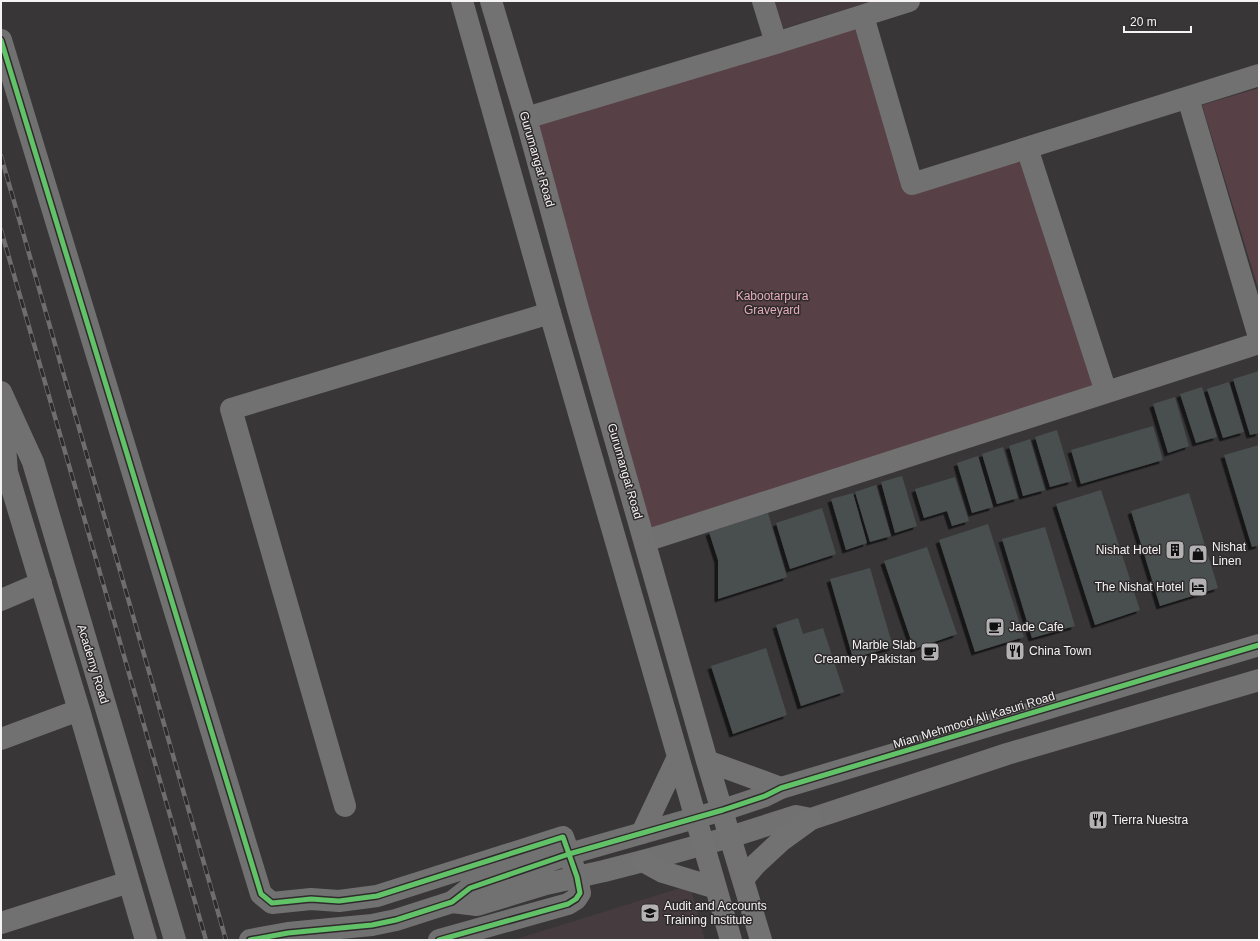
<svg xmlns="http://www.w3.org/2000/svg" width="1260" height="941" font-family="Helvetica,sans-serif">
<defs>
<filter id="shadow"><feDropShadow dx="-3.5" dy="3.5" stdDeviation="0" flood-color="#0009"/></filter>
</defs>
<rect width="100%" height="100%" fill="#383637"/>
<!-- built -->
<path fill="#463b3e" d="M 772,1 L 873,1 L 781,29 Z
M 690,885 L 705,940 L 513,940 Z"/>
<!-- green -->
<path fill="#584047" d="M 863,22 L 912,183 L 1027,148 L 1103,392 L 647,536 L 530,123 Z
M 1259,88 L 1259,291 L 1202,105 Z"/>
<!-- building -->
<path fill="#494f4f" filter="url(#shadow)" d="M 1259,371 L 1259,433 L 1250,435 L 1233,379 Z
M 1229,382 L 1244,432 L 1223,438 L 1207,389 Z
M 1202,387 L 1217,437 L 1196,443 L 1180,394 Z
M 1175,397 L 1189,446 L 1168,453 L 1153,404 Z
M 1153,426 L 1163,460 L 1081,484 L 1071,450 Z
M 1057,430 L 1072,481 L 1050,487 L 1035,437 Z
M 1030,439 L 1045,490 L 1023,496 L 1009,446 Z
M 1259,445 L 1259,545 L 1252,547 L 1224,455 Z
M 1003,447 L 1018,498 L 997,504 L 982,454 Z
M 978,456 L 993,507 L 972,513 L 957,463 Z
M 902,476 L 917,526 L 895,533 L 881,482 Z
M 955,477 L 969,521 L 952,526 L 947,511 L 924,518 L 915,489 Z
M 876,485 L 891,536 L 870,542 L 855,492 Z
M 1101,490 L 1140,610 L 1095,625 L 1056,504 Z
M 853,493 L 867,543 L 846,550 L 831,499 Z
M 1189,493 L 1218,588 L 1160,606 L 1131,511 Z
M 822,508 L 836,554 L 790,569 L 776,523 Z
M 768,513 L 787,577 L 718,599 L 718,560 L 709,532 Z
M 988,524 L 1024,637 L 975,652 L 939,540 Z
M 1045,527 L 1075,626 L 1032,638 L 1002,539 Z
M 927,547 L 957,634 L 914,649 L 884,561 Z
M 870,568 L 893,647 L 853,658 L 830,579 Z
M 798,618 L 803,634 L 823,628 L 844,692 L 801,706 L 776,625 Z
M 766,648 L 787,715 L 733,734 L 711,666 Z"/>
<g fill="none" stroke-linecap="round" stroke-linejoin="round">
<!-- minor -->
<path stroke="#717171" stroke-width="22" d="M 763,1 L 776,43
M 863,16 L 912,184 L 1259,75
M 1,40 L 261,894 L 272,903 L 311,899 L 339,901 L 377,896 L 563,837 L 577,877 L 580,893 L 576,899 L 568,904 L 439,940
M 1188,98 L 1259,337
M 526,118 L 776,43 L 909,1
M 1027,148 L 1106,392
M 1,392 L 33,462 L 175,940
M 2,407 L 7,472 L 79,710 L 146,940
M 645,541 L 1259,343
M 1,600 L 41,583
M 1,739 L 79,710
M 345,806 L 231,409 L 550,313
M 452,902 L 477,905 L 546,884 L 604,871 L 643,861 L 730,837 L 796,816 L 811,819 L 1007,754 L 1259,680
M 1,923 L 129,882
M 250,940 L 288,933 L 372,925 L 396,920 L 452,902 L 470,888 L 569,854 L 723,810 L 765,796 L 781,788 L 1259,645"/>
<!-- major -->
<path stroke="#727272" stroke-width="22" d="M 462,1 L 550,313 L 731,940
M 491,1 L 526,118 L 578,309 L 707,761 L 761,940
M 707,761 L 781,788
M 642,833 L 678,757
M 643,861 L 663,872 L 716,888
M 743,879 L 755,865 L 782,840 L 811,819"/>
<!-- rail casing -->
<g stroke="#6f6d6e" stroke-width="4.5">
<path id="rail" d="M 1,156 L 226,940
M 1,230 L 206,940"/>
</g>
<!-- rail -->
<use href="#rail" stroke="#2f2b2c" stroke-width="3" stroke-dasharray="9" stroke-linecap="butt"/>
<!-- cycleway casing -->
<g stroke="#2f2b2c" stroke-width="8">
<path id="cycleway" d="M 1,40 L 261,894 L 272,903 L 311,899 L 339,901 L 377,896 L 563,837 L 577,877 L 580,893 L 576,899 L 568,904 L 439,940
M 250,940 L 288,933 L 372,925 L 396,920 L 452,902 L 470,888 L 569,854 L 723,810 L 765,796 L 781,788 L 1259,645"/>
</g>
<!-- cycleway -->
<use href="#cycleway" stroke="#61c268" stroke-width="5"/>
</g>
<!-- icons -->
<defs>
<g id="building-square" transform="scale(1)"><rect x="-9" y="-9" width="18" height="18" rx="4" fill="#b3b1b1" stroke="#2f2b2c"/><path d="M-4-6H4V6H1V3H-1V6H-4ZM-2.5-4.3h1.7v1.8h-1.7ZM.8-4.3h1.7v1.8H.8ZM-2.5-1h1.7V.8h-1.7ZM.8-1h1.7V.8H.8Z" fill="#111"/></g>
<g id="shop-square" transform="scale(1)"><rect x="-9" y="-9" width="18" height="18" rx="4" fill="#b3b1b1" stroke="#2f2b2c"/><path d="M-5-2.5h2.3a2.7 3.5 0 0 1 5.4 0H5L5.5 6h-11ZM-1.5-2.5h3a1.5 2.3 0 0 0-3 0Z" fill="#111"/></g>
<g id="hotel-square" transform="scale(1)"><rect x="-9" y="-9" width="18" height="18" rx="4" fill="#b3b1b1" stroke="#2f2b2c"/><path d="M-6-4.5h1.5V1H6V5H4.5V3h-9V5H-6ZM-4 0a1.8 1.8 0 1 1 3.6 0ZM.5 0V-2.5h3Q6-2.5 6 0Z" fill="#111"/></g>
<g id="cafe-square" transform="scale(1)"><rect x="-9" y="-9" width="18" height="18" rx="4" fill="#b3b1b1" stroke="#2f2b2c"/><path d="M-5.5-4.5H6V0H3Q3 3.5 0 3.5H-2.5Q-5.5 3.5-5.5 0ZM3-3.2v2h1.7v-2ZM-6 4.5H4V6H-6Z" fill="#111"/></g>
<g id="restaurant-square" transform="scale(1)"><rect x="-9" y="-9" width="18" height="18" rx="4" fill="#b3b1b1" stroke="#2f2b2c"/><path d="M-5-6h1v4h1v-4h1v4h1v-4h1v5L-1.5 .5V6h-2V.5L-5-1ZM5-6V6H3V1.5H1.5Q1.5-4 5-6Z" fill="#111"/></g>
<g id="university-square" transform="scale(1)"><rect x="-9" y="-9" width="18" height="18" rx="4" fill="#b3b1b1" stroke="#2f2b2c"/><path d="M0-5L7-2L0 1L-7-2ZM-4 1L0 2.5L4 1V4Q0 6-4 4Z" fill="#111"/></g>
</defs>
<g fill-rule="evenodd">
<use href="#building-square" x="1175" y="550"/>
<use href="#shop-square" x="1198" y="554"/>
<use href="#hotel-square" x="1198" y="587"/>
<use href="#cafe-square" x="995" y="627"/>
<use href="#restaurant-square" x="1015" y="651"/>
<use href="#cafe-square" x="930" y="652"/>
<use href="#restaurant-square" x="1098" y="820"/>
<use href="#university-square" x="650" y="913"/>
</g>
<g text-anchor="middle" stroke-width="3" stroke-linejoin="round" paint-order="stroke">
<!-- street labels -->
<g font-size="12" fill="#f5f3f3" stroke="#2f2b2c">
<text transform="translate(537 159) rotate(74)" y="4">Gurumangat Road</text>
<text transform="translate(625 471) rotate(74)" y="4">Gurumangat Road</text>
<text transform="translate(93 664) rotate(73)" y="4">Academy Road</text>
<text transform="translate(974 720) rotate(-17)" y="4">Mian Mehmood Ali Kasuri Road</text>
</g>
<!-- park labels -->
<g font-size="12" fill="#e7adbe" stroke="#2f2b2c">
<text x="772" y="300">Kabootarpura<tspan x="772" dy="14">Graveyard</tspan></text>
</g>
<!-- poi labels -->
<g font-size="12" fill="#f5f3f3" stroke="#2f2b2c" text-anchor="start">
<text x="1212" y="551">Nishat<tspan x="1212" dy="14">Linen</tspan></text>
<text x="1161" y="554" text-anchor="end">Nishat Hotel</text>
<text x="1184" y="591" text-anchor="end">The Nishat Hotel</text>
<text x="1009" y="631">Jade Cafe</text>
<text x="916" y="649" text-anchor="end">Marble Slab<tspan x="916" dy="14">Creamery Pakistan</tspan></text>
<text x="1029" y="655">China Town</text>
<text x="1112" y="824">Tierra Nuestra</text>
<text x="664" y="910">Audit and Accounts<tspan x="664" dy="14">Training Institute</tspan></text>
</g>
</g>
<!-- border -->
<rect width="1260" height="941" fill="none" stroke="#f5f3f3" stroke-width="4"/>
<!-- scale -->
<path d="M1124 26v6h67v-6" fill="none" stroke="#f5f3f3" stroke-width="2"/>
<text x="1130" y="26" font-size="12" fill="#f5f3f3" stroke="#2f2b2c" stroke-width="3" paint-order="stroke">20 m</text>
</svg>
